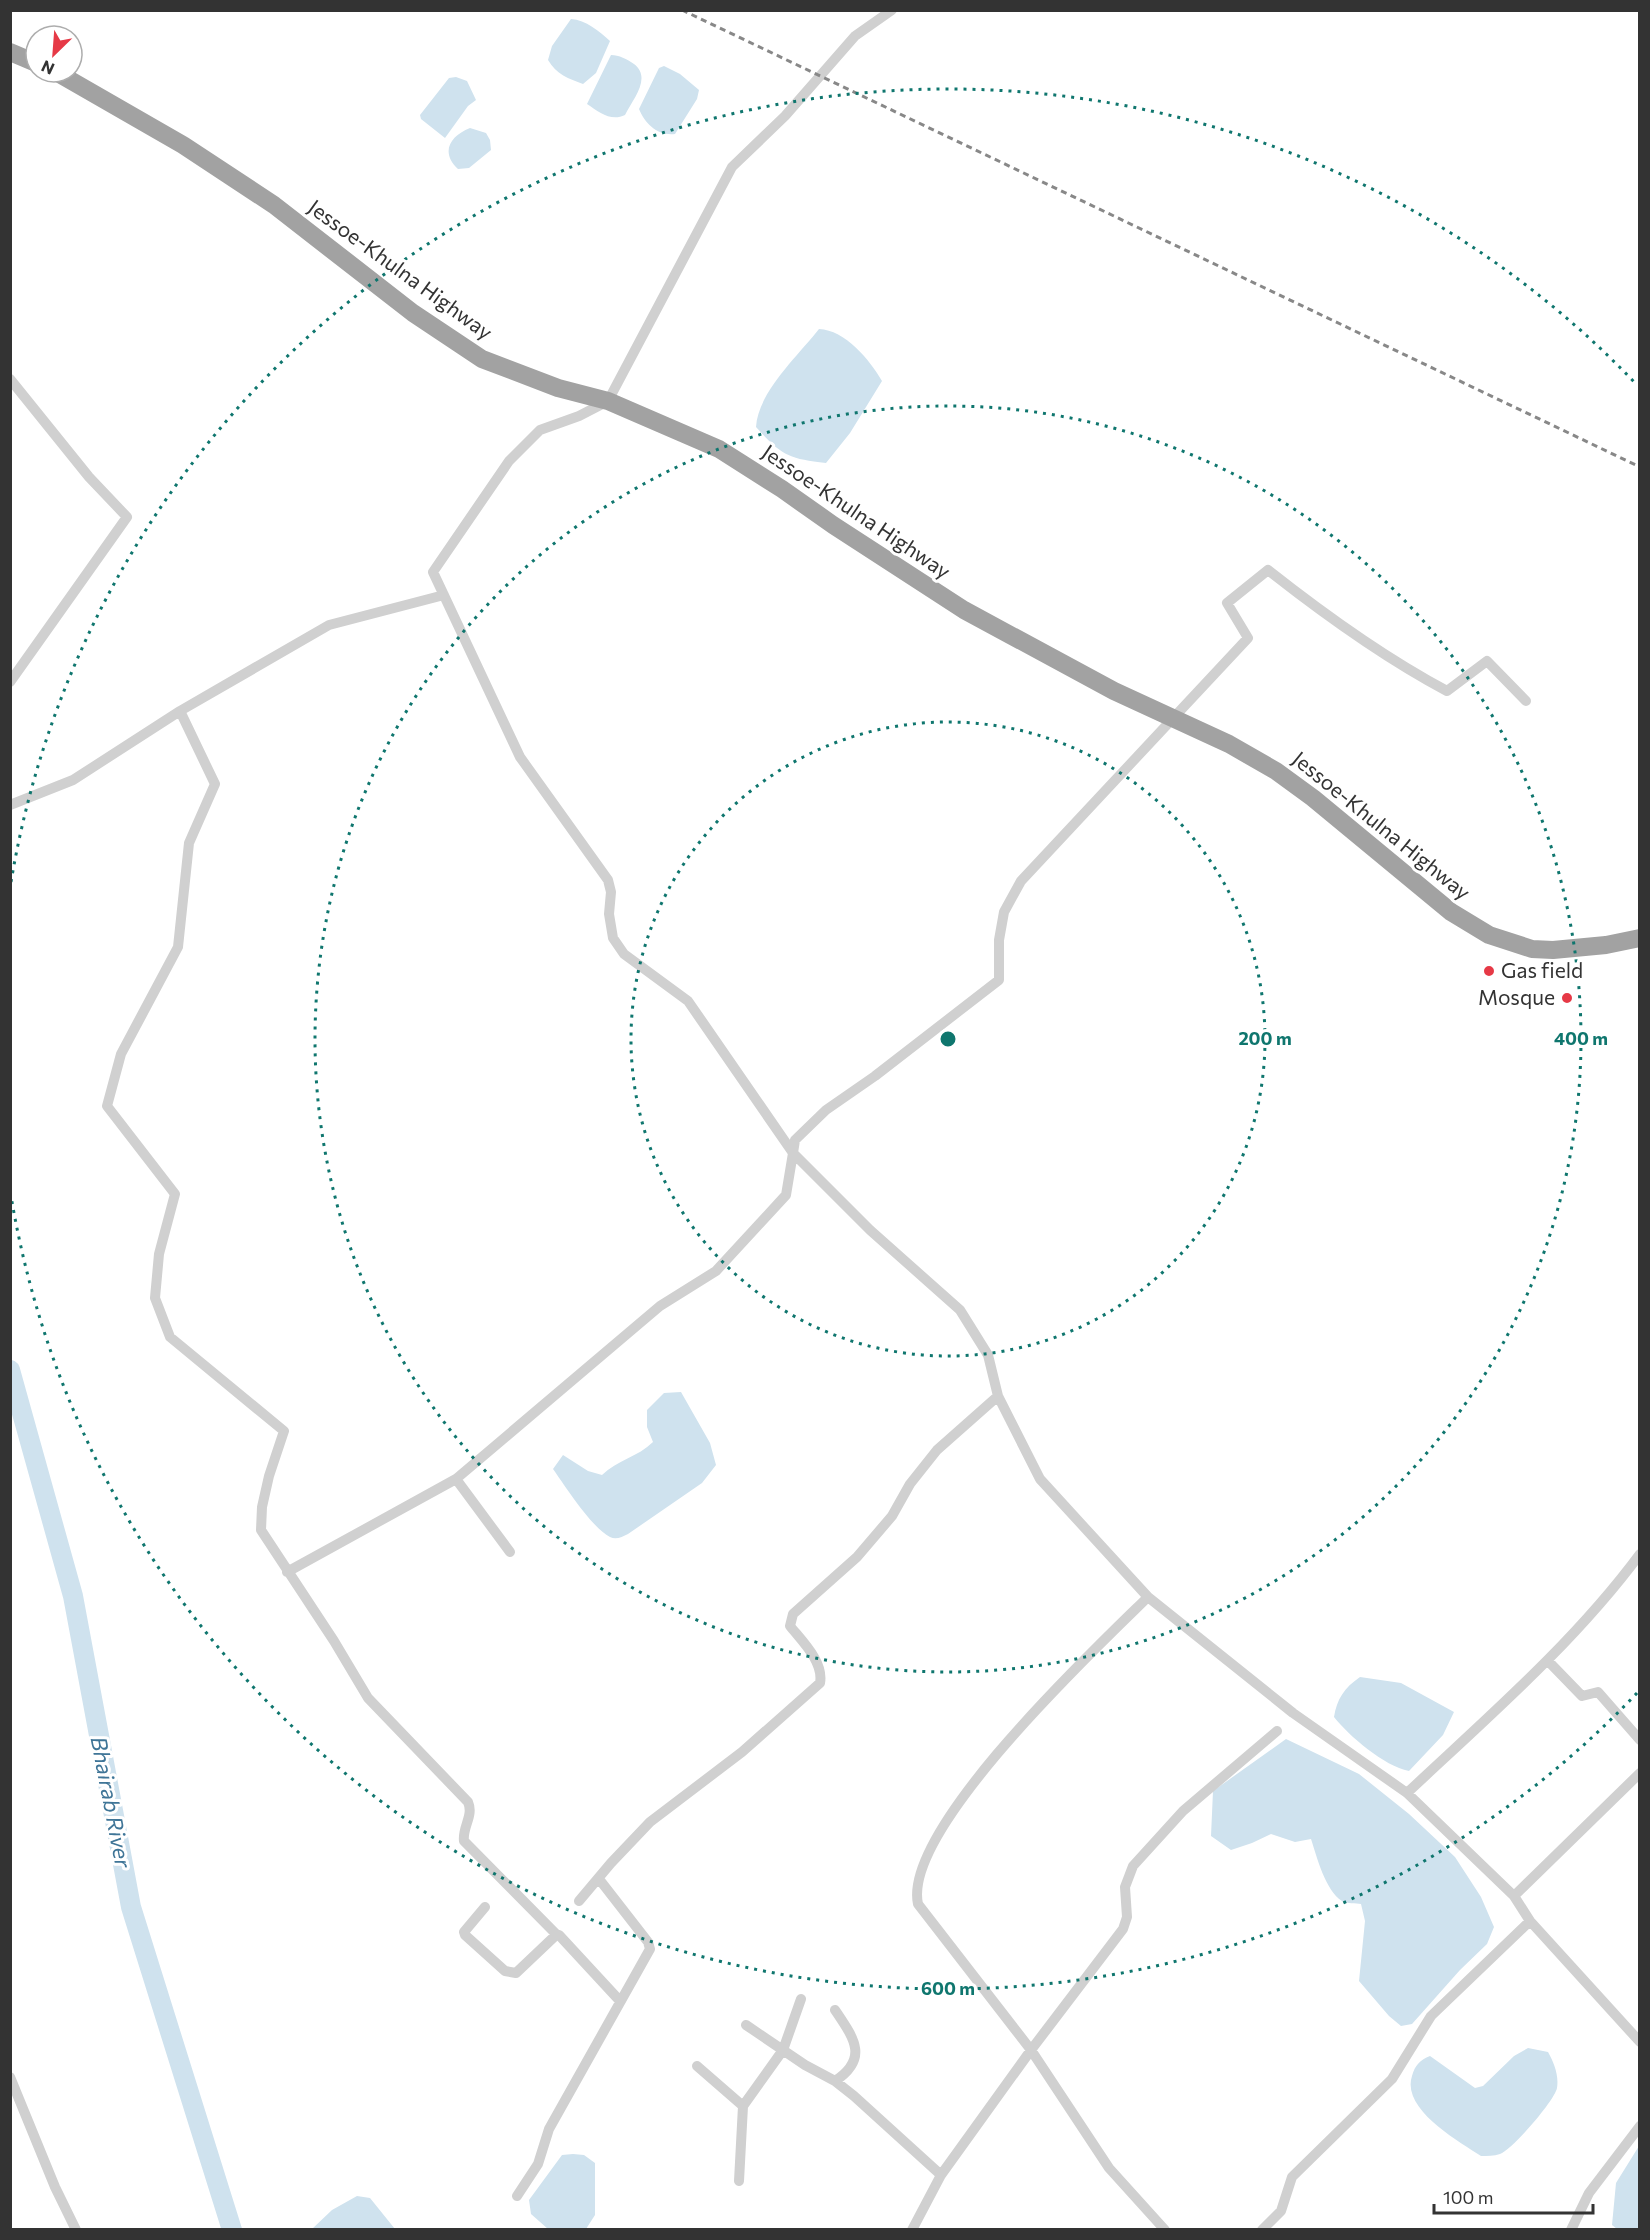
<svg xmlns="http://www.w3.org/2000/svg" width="1650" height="2240" font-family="Commissioner,sans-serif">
<rect width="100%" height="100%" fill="#fff"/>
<!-- water -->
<path fill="#cfe2ee" d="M 571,19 C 586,20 599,31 610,41 L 596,73 L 583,84 C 569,79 556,74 548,60 L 552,46 Z
M 611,55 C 619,55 627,59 634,64 C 652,78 633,99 625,115 C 611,122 599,112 587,104 Z
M 664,66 L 680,74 L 699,90 L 697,99 L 675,134 C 658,136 645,124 639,109 L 659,68 Z
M 456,77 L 467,81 L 476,100 L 468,106 L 445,138 L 421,119 L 420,115 L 449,78 Z
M 470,128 L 486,133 L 490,140 L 491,150 L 469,168 L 458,169 C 440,152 450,136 470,128 Z
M 819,329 C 845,330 870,360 882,381 L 850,433 L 826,463 C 788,459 781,455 756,427 C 758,392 798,356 819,329 Z
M 681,1392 L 710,1443 L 716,1465 L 702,1483 L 628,1534 C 622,1537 616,1540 610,1537 C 592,1528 565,1486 553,1469 L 563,1455 L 588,1471 L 602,1475 C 617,1460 638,1457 653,1442 L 647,1427 L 647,1410 L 664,1393 Z
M 1360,1677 L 1401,1683 L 1454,1712 L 1443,1735 L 1409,1771 C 1384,1766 1349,1736 1334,1717 C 1337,1699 1344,1688 1360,1677 Z
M 1286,1739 L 1359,1774 L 1409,1814 L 1455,1857 L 1481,1897 L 1494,1927 L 1487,1944 L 1460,1970 L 1412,2024 L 1401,2026 L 1389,2016 L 1359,1981 L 1365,1921 L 1361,1904 C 1356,1903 1347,1904 1342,1901 C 1325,1890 1317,1857 1311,1839 L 1295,1842 L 1271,1834 L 1252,1843 L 1231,1850 L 1211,1836 L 1213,1791 Z
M 1528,2048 L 1548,2052 C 1554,2063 1559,2075 1557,2088 C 1555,2100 1512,2150 1500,2154 C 1494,2156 1487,2156 1481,2156 C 1458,2141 1401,2109 1412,2076 C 1415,2065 1420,2060 1430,2056 L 1475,2088 L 1483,2086 L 1514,2056 Z
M 1639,2146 L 1639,2229 L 1617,2229 L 1612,2225 L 1616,2183 Z
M 573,2154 L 584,2155 L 595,2163 L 595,2215 L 586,2229 L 548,2229 L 531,2214 L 529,2200 L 562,2155 Z
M 357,2196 L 370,2198 L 395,2229 L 312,2229 L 332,2210 Z"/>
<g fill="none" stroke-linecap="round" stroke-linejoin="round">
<!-- river -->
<path stroke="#cfe2ee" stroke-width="20" d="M 10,1370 L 73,1596 L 131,1907 L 232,2230"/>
<!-- minor -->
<path stroke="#d0d0d0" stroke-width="10" d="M 10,379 L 89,477 L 127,517 L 10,682
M 180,711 L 215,784 L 189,843 L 178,947 L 121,1054 L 107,1106 L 175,1194 L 159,1254 L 155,1298 L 170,1337 L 284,1431 L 269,1476 L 262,1507 L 261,1530 L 334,1641 L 368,1698 L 468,1802 C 474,1816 462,1827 464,1841 L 557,1935
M 10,805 L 73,780 L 180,711 L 329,625 L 444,595
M 456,1479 L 510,1552
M 287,1572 L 456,1479 L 660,1306 L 716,1271 L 786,1195 L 793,1153 L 688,1001 L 624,954 L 613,938 L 609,914 L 611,892 L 608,880 L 520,757 L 433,572 L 509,461 L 540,430 L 579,416 L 608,401 L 732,167 L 785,116 L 855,36 L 892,10
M 1148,1597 L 1293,1713 L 1407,1793 L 1514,1896 L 1530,1921 L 1640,2042
M 1550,1663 L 1582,1696 L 1598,1692 L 1640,1740
M 1407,1793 C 1488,1717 1574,1643 1640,1554
M 1514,1896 L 1640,1773
M 579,1901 L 611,1863 L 650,1822 L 742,1752 L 820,1683 C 824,1662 802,1641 790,1626 L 793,1614 L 857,1557 L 892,1516 L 910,1484 L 937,1450 L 998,1396
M 485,1907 L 464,1932 L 465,1935 L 505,1971 L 516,1973 L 555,1936 L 559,1935 L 620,2001
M 746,2025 L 805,2065 L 835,2081 L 854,2096 L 941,2175
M 697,2066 L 743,2106 L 739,2181
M 10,2077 L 55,2187 L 76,2230
M 835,2081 C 870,2058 853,2037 835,2010
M 743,2106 L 783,2050 L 801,1999
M 517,2196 L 538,2164 L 549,2129 L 650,1949 L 648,1942 L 599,1879
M 912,2230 L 941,2175 L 1031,2050 L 1123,1929 L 1127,1917 L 1125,1887 L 1133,1866 L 1183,1811 L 1277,1731
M 1165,2230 L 1109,2168 L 1031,2050 L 918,1904 C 902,1830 1095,1649 1148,1597 L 1040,1479 L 998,1396 L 988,1355 L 960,1310 L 870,1230 L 793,1153 L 795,1140 L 826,1110 L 875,1076 L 999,980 L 999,940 L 1004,912 L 1021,881 L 1248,638 L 1227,603 L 1268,570 C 1325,615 1383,657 1447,691 L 1487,661 L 1526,701
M 1262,2230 L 1281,2211 L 1292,2177 L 1392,2079 L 1431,2016 L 1530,1921
M 1571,2230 L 1589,2193 L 1640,2126"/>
<!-- trunk -->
<path stroke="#a2a2a2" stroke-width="18" d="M 10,52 L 36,63
M 56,72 L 183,145 L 274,205 L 413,313 L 482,359 L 558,388 L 608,401 L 719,449 L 782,489 L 833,525 L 964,610 L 1114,691 L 1229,744 L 1276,771 L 1313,798 L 1451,912 L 1489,935 L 1532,949 L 1553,950 L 1606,945 L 1640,938"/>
<!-- rail -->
<path stroke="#888" stroke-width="3" stroke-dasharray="6 4.5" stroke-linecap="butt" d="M 682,10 L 1640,467"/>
</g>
<!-- distance rings -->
<g fill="none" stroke="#0f766e" stroke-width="3" stroke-dasharray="3 6">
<circle cx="948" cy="1039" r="317"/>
<circle cx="948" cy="1039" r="633"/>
<path d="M1637 1693A950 950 0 0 1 11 1196M11 882A950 950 0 0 1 1637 385"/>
</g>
<!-- markers -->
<g fill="#e63946" stroke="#fff" stroke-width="2">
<circle cx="1489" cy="971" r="6"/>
<circle cx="1567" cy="998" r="6"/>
</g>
<g text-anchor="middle" stroke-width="6" stroke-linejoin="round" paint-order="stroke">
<!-- street labels -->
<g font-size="21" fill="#333" stroke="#fff">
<text transform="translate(400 270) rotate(36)" y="7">Jessoe-Khulna Highway</text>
<text transform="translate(856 512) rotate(34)" y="7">Jessoe-Khulna Highway</text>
<text transform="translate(1381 826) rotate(39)" y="7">Jessoe-Khulna Highway</text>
</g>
<!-- poi labels -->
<g font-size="21" fill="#333" stroke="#fff" text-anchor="start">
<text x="1501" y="978">Gas field</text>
<text x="1555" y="1005" text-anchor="end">Mosque</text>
</g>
<!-- water labels -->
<g font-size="22" font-style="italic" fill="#3f7597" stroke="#fff">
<text transform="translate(111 1802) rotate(79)" y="8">Bhairab River</text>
</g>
</g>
<circle cx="948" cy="1039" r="9" fill="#0f766e" stroke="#fff" stroke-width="3"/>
<g font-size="18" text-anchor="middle" font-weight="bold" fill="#0f766e" stroke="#fff" stroke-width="6" stroke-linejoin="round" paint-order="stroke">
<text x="1265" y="1045">200 m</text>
<text x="1581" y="1045">400 m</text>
<text x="948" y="1995">600 m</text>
</g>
<!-- border -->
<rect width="1650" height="2240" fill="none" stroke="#333333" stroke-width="24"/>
<!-- north arrow -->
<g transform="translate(54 54) rotate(205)"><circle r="28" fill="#ffffff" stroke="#adadad" stroke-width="1.5"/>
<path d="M0-4.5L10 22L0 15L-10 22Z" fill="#e63946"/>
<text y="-9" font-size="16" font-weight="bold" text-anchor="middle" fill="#333333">N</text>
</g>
<!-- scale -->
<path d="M1434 2204v9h159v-9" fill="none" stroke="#333333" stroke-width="3"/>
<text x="1443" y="2204" font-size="18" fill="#333333" stroke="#ffffff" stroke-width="4.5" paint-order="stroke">100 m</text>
</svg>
